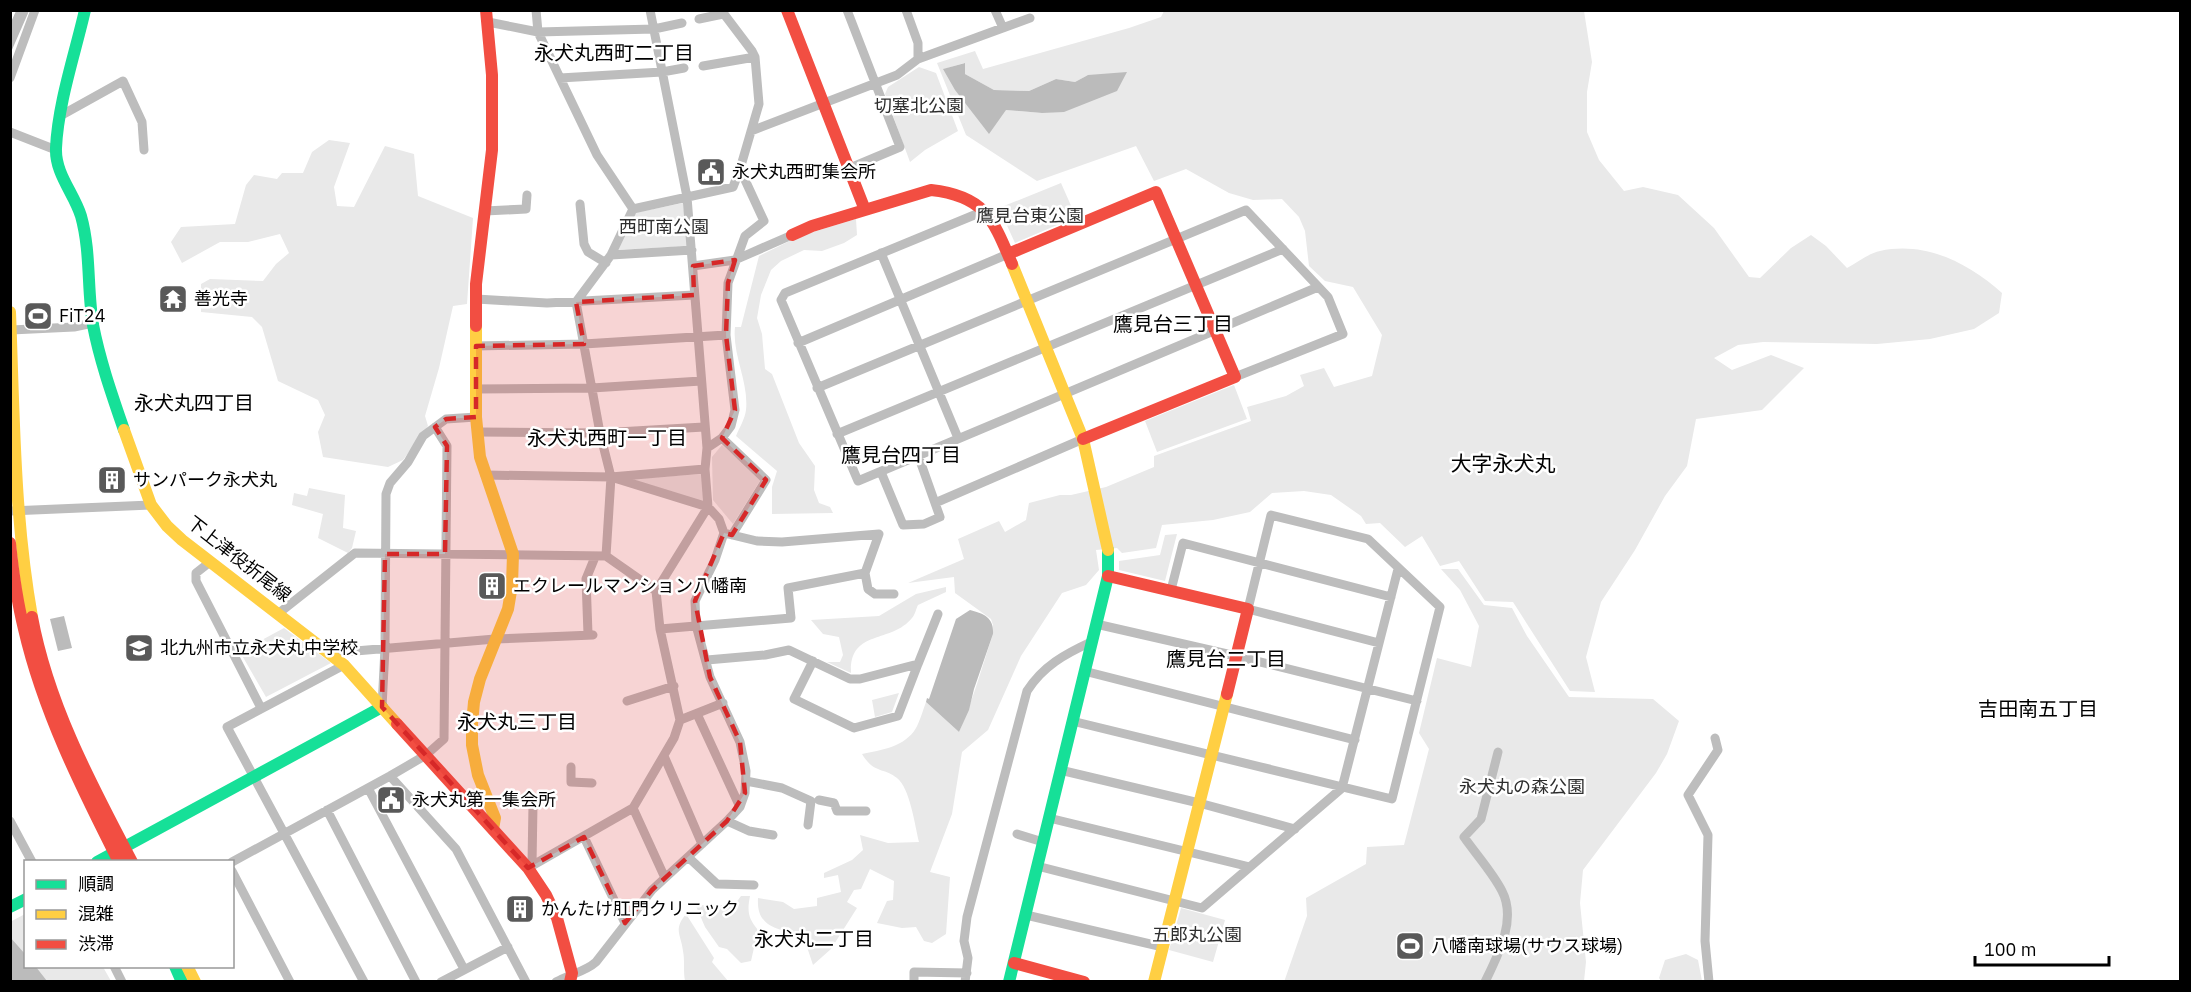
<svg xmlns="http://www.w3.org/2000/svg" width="2191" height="992" font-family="'IBM Plex Sans','Noto Sans JP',sans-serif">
<rect width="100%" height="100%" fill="#fff"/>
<!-- green -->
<path fill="#e9e9e9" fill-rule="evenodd" d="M 1164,11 L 1584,11 L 1592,62 L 1587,92 L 1587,132 L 1599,160 L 1624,191 L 1643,187 L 1678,195 L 1714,228 L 1749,277 L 1760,278 L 1791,248 L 1811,235 L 1826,246 L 1847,268 C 1857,263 1869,253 1880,251 C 1925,241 1969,263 2002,293 L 1999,313 L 1974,329 L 1930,339 L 1877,344 L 1763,342 L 1738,345 L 1714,358 L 1732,370 L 1771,355 L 1804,368 L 1762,410 L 1696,419 L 1687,466 L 1665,496 L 1635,550 L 1601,602 L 1586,657 L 1595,692 L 1570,691 L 1513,602 L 1485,601 L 1459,561 L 1440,566 L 1422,536 L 1405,547 L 1380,523 L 1366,524 L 1361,516 L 1331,495 L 1304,491 L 1272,493 L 1250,512 L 1213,520 L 1162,525 L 1156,548 L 1122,553 L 1117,548 L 1096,550 L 1099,570 L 1086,585 L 1062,593 L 1021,656 L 988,730 L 962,752 L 952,814 L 930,872 L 950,877 L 946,934 L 932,943 L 924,941 L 916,927 L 902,928 L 877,923 L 887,901 L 893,900 L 894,881 L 870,869 L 861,889 L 854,890 L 847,902 L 857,908 L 831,949 L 813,965 L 804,938 C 781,928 756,930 758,898 L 783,902 L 794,909 L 817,906 L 817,898 L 841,892 L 838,875 L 824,878 L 824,873 L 852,860 L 863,850 L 860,835 L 888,843 L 919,842 C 915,826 910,788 897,778 C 883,767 874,774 862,754 C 881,750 905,747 916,728 C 920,721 923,710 926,702 L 959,732 C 973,700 982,667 993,634 L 993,625 L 991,619 L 955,593 L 954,577 L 908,583 L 964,559 L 958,539 L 999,521 L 1005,532 L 1026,520 L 1029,503 L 1060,495 L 1071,495 L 1106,487 L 1154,467 L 1154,456 L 1251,421 L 1247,407 L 1286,396 L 1304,386 L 1300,375 L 1324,368 L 1334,387 L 1372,376 L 1382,335 L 1353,287 L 1325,281 L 1309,266 L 1305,231 L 1299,217 L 1282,199 L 1253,200 L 1229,193 L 1186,169 L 1154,181 L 1136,146 L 1037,181 L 966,135 L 937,63 L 975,51 L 983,69 L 1129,28 L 1161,17 ZM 964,63 L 965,74 L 994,90 L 1029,91 L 1056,79 L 1075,82 L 1088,75 L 1042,113 L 1006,110 L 944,69 Z
M 919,67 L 936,73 L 958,131 L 925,150 L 910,162 L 885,94 L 888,87 Z
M 329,140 L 350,143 L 334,187 L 337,206 L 354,207 L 385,146 L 414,154 L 418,196 L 473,218 L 467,304 L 453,306 L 439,368 L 425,416 L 428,426 L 403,460 L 388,467 L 323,457 L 318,432 L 325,415 L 318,400 L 278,381 L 262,327 L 252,317 L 201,312 L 201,284 L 210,279 L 263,281 L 276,264 L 289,253 L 280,234 L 248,242 L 220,242 L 182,263 L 171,242 L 181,227 L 235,224 L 246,185 L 254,175 L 277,179 L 282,173 L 303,173 L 312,152 Z
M 1061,183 L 1076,217 L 1015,243 L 999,208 Z
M 683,203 L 688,246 L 616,250 L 634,213 Z
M 856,219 L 857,235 L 844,243 L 822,251 L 804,250 L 781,261 L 771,270 L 761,295 L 757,318 L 762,334 L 765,369 L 772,374 L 799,443 L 815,466 L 814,490 L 819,503 L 830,507 L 833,513 L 772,514 L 772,487 L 777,471 L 736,436 C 739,428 745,419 746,410 C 749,382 732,355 735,327 L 741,327 L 759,256 L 800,236 Z
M 1234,385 L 1247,419 L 1157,452 L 1145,421 Z
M 722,445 L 761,479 L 733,524 L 713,500 L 712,457 Z
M 702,474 L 704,502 L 631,479 Z
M 309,488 L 345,495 L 343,528 L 356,531 L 352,548 L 348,553 L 318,538 L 323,514 L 292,505 L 294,493 L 307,496 Z
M 1177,534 L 1165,581 L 1119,570 L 1119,561 L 1160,555 L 1165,535 Z
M 1441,569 L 1458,569 L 1484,605 L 1512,608 L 1527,636 L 1569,697 L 1653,699 L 1679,721 L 1667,754 L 1656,773 L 1583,870 L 1580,903 L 1586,962 L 1584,981 L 1284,982 L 1307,916 L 1306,898 L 1366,864 L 1367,847 L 1404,845 L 1429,749 L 1419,733 L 1437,658 L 1471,667 L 1479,626 L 1460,590 Z
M 946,587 L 946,592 L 918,605 C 916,609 915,615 912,618 C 891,644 849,629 851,673 L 827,662 L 840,662 L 843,655 L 839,637 L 823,634 L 811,620 L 879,616 L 916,594 Z
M 284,628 L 331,663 L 266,697 L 240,652 Z
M 899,693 L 892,712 L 875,717 L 872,700 Z
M 741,896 L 750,896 C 747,911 748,918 758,930 L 751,961 L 741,963 L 727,949 L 719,947 L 705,927 L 696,906 L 713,904 L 733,907 Z
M 1181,908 L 1225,920 L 1213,962 L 1169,950 Z
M 25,914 L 26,966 L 103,967 L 111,981 L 11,981 L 10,922 Z
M 686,914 L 714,958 L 712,962 L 728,981 L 685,981 C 683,971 685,961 683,951 C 681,934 673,930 686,914 Z
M 1686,954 L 1698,960 L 1702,981 L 1661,981 L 1659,978 L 1665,960 Z"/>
<!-- water -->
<path fill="#bbb" d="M 16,11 L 29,11 L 11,52 L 11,22 Z
M 965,63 L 965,74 L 994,90 L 1029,91 L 1056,79 L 1075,82 L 1088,75 L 1127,72 L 1117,91 L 1064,112 L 1042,113 L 1006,110 L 989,134 L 955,90 L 943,69 Z
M 970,610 C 985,614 994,618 993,634 L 974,689 L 969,710 L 959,732 L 926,702 L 927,698 L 929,699 L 956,619 Z
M 64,616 L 72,648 L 58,651 L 50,619 Z
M 10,937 L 25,954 L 26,966 L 36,967 L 47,981 L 11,981 Z"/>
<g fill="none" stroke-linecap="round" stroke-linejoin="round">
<!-- street -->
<path stroke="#bdbdbd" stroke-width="9" d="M 536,10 L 538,32 L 560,78 L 597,155 L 633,209
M 847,10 L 900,147 L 850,168
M 995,10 L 1003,28
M 699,19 L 723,14
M 488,22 L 538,32 L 654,29 L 682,23
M 918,59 L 1030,18
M 703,66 L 755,57
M 10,78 L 35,10
M 560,78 L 662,72 L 684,68
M 60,116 L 123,81 L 142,122 L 144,150
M 751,131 L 897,75 L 918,59 L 918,43 L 906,10
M 10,132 L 56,150
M 580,204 L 584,244 L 588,252 L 606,263
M 633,209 L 733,187 L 740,169 L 759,104 L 755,57 L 752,51 L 721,10
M 485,211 L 526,209 L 527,195
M 984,211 L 785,293 L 781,300 L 858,481 L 1318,287
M 881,253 L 958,438
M 611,255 L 692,250
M 693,266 L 735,260 L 792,235
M 476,299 L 547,303 L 694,295
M 11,330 L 74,327 L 93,323
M 798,343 L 1008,254
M 476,346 L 584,344 L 726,335
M 817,388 L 1246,210 L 1328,297 L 1343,334 L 1235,377
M 476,389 L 592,388 L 701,381
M 478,432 L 600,433 L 704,427
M 837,434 L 1283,249
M 722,438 L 766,480 L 732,535
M 707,448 L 722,438 L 731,426 L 735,410 L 726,335 L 728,283 L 745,236 L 764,221 L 740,169
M 918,455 L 935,503 L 1083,439
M 881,472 L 903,525 L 924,524 L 940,517 L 935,503
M 485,475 L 611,477 L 705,469
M 10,511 L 151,505
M 606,556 L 611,477 L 600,433 L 576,302 L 611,255 L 633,209
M 210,562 L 196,573 L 196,581 L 261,708
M 865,573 L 868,589 L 875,594 L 894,594
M 1171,590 L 1183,543 L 1391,597
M 279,613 L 355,553 L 606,556 L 656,591
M 1096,624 L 1236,656 L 1417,701
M 660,629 L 791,618 L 788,588 L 865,573 L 879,534 L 782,542 L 757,541 L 724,533
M 588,634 L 586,579 L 595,557
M 333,655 L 344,652 L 495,639 L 593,635
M 707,660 L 765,655 L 789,650 L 850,679 L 860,679 L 918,664 L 938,614
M 813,661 L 794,699 L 854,728 L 898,716 L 918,664
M 344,665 L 227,727 L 364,982
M 1084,671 L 1355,740
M 627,701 L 674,686
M 382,707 L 385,648 L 386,494 L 390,483 L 408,462 L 423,436 L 446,419 L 476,417
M 697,714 L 740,807
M 680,720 L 723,703
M 1072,721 L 1392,799 L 1440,607 L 1368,539 L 1271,515 L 1248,609 L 1379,643
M 664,756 L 702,844
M 571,767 L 571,782 L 592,783
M 1060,770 L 1199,803 L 1295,829
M 390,776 L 456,849 L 526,982
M 746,781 L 782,788 L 811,801 L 808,825
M 368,788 L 464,969
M 819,800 L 834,803 L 837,811 L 866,811
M 633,808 L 665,878
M 327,810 L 416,982
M 1049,818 L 1250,867
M 10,821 L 32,862
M 727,821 L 749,831 L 773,835
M 1017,834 L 1043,842
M 584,837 L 625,923
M 688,857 L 717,884 L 754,885
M 232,862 L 390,776 L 426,755 L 444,739 L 447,446 L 435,427
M 532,864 L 533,805
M 1037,866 L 1202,908 L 1342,788 L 1398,569
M 528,868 L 633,808 L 674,738 L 680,720 L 660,629 L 656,591 L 708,507 L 705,469 L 707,448 L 687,197 L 650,10
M 232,871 L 290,982
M 1026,915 L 1163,947
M 114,966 L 122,982
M 441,982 L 508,947
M 556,982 C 570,974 585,972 596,962 L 652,890 L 727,821 L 740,807 L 745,793 L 746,771 L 740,742 L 710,677 L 696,625 L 695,601 L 715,560 L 724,533 L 719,519 L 708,507 L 611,477
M 914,982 L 914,972 L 967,973
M 965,982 L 968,958 L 964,941 L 967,917 L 1027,691 C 1043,666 1065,654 1091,642
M 1485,982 C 1498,955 1517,920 1502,891 C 1493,873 1475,853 1464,837 L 1481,819 L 1498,752
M 1709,982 L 1705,941 L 1708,835 L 1688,795 L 1718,750 L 1715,738"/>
<!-- fast -->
<path stroke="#16e098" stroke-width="12" d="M 85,10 C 75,54 58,103 56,148 C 55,174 74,193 81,216 C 91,252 87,289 93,325 C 100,361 112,395 124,430
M 97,862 L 382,707
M 10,907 L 26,899
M 175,966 L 182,982
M 1009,982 L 1108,576 L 1108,550"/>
<!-- slow -->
<path stroke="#ffcf43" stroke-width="12" d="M 1012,264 L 1083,439 L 1108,550
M 10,312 C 14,414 14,516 32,617
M 476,326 L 476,417 L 480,457 L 513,554 L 512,585 L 508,609 L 480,679 L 474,702 L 472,724 L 472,745 L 478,775 L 495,818 L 493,829
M 124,430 L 151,505 L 167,526 L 182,540 L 344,665 L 397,724
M 187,966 L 195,982
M 1154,982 L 1227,694"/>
<!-- jam -->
<path stroke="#f24e42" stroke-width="12" d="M 787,10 L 865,210
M 792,235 L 812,226 L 931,190 C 985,196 993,219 1012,264
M 1008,254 L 1156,192 L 1235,377 L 1083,439
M 476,326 L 476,284 L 492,150 L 492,75 L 486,10
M 10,543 C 13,572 17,601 24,629 C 43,711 81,787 119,862
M 1108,576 L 1248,609 L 1227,694
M 32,617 C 48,704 91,784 132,862
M 397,724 L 528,868 L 546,895 L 557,918 L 572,973 L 570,982
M 1014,963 L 1084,982"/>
</g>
<!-- marked area -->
<path fill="#d62828" fill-opacity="0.2" stroke="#d62828" stroke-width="4.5" stroke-dasharray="12 8" stroke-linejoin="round" d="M 735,260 L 728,283 L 726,335 L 735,410 L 722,438 L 766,480 L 732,535 L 724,533 L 695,601 L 710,677 L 740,742 L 745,793 L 727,821 L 652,890 L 625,923 L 584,837 L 528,868 L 382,707 L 385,554 L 445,554 L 447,446 L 435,427 L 446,419 L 476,417 L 476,346 L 584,344 L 576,302 L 694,295 L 693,266 Z"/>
<!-- icons -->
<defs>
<g id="civic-square" transform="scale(1.5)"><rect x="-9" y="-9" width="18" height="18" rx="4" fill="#595959" stroke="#fff"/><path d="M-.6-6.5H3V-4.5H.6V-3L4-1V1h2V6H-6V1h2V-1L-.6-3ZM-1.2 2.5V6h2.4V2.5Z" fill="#fff"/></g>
<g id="temple-square" transform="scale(1.5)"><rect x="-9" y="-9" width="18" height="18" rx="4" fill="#595959" stroke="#fff"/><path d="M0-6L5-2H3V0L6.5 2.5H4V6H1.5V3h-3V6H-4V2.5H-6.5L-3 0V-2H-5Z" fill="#fff"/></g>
<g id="stadium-square" transform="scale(1.5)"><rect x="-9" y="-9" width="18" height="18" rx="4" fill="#595959" stroke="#fff"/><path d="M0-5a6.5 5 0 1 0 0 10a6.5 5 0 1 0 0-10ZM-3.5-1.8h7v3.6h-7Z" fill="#fff"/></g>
<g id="building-square" transform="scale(1.5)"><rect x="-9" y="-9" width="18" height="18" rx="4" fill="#595959" stroke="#fff"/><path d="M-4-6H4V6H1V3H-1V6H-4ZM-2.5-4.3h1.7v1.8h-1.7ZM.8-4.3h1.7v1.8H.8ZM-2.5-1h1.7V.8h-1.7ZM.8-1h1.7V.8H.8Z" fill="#fff"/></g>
<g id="school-square" transform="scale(1.5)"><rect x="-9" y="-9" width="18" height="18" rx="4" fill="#595959" stroke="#fff"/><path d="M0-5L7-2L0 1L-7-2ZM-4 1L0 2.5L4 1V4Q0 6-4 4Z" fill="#fff"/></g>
</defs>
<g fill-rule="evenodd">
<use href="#civic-square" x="711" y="172"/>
<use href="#temple-square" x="173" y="299"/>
<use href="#stadium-square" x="38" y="316"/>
<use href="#building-square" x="112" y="480"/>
<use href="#building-square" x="492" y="586"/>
<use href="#school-square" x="139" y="648"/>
<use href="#civic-square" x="391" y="800"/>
<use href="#building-square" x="520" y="909"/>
<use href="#stadium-square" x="1410" y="946"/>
</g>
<g text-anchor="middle" stroke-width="5" stroke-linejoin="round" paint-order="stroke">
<!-- park labels -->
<g font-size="18" fill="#2e2e2e" stroke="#fff">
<text x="919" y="112">切塞北公園</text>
<text x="1030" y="222">鷹見台東公園</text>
<text x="664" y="233">西町南公園</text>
<text x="1522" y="793">永犬丸の森公園</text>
<text x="1197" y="941">五郎丸公園</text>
</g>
<!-- poi labels -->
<g font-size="18" fill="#000" stroke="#fff" text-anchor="start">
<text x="732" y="178">永犬丸西町集会所</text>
<text x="194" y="305">善光寺</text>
<text x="59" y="322">FiT24</text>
<text x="133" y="486">サンパーク永犬丸</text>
<text x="513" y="592">エクレールマンション八幡南</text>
<text x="160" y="654">北九州市立永犬丸中学校</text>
<text x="412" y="806">永犬丸第一集会所</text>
<text x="541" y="915">かんたけ肛門クリニック</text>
<text x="1431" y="952">八幡南球場(サウス球場)</text>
</g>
<!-- street labels -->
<g font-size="18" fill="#000" stroke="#fff">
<text transform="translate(239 559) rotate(38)" y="6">下上津役折尾線</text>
</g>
<!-- neighbourhood labels -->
<g font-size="20" fill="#000" stroke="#fff">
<text x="614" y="60">永犬丸西町二丁目</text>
<text x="1173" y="331">鷹見台三丁目</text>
<text x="194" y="410">永犬丸四丁目</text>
<text x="607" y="445">永犬丸西町一丁目</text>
<text x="901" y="462">鷹見台四丁目</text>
<text x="1226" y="666">鷹見台二丁目</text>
<text x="2038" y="716">吉田南五丁目</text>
<text x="517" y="729">永犬丸三丁目</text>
<text x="814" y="946">永犬丸二丁目</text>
</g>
<!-- quarter labels -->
<g font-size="21" fill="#000" stroke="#fff">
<text x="1503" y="471">大字永犬丸</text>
</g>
</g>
<!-- border -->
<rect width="2191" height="992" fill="none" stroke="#000000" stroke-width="24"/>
<!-- legend -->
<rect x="24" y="860" width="210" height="108" fill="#ffffff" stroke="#999999" stroke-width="1.5"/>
<rect x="36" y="880" width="30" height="9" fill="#16e098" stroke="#999999" stroke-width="1.5"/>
<text x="78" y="890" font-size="18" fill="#000000">順調</text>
<rect x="36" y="910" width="30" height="9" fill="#ffcf43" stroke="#999999" stroke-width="1.5"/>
<text x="78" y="920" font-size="18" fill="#000000">混雑</text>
<rect x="36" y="940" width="30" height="9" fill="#f24e42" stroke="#999999" stroke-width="1.5"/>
<text x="78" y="950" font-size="18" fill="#000000">渋滞</text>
<!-- scale -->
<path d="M1975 956v9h134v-9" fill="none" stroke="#000000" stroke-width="3"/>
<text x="1984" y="956" font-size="18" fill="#000000" stroke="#ffffff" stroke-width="4.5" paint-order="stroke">100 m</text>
</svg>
